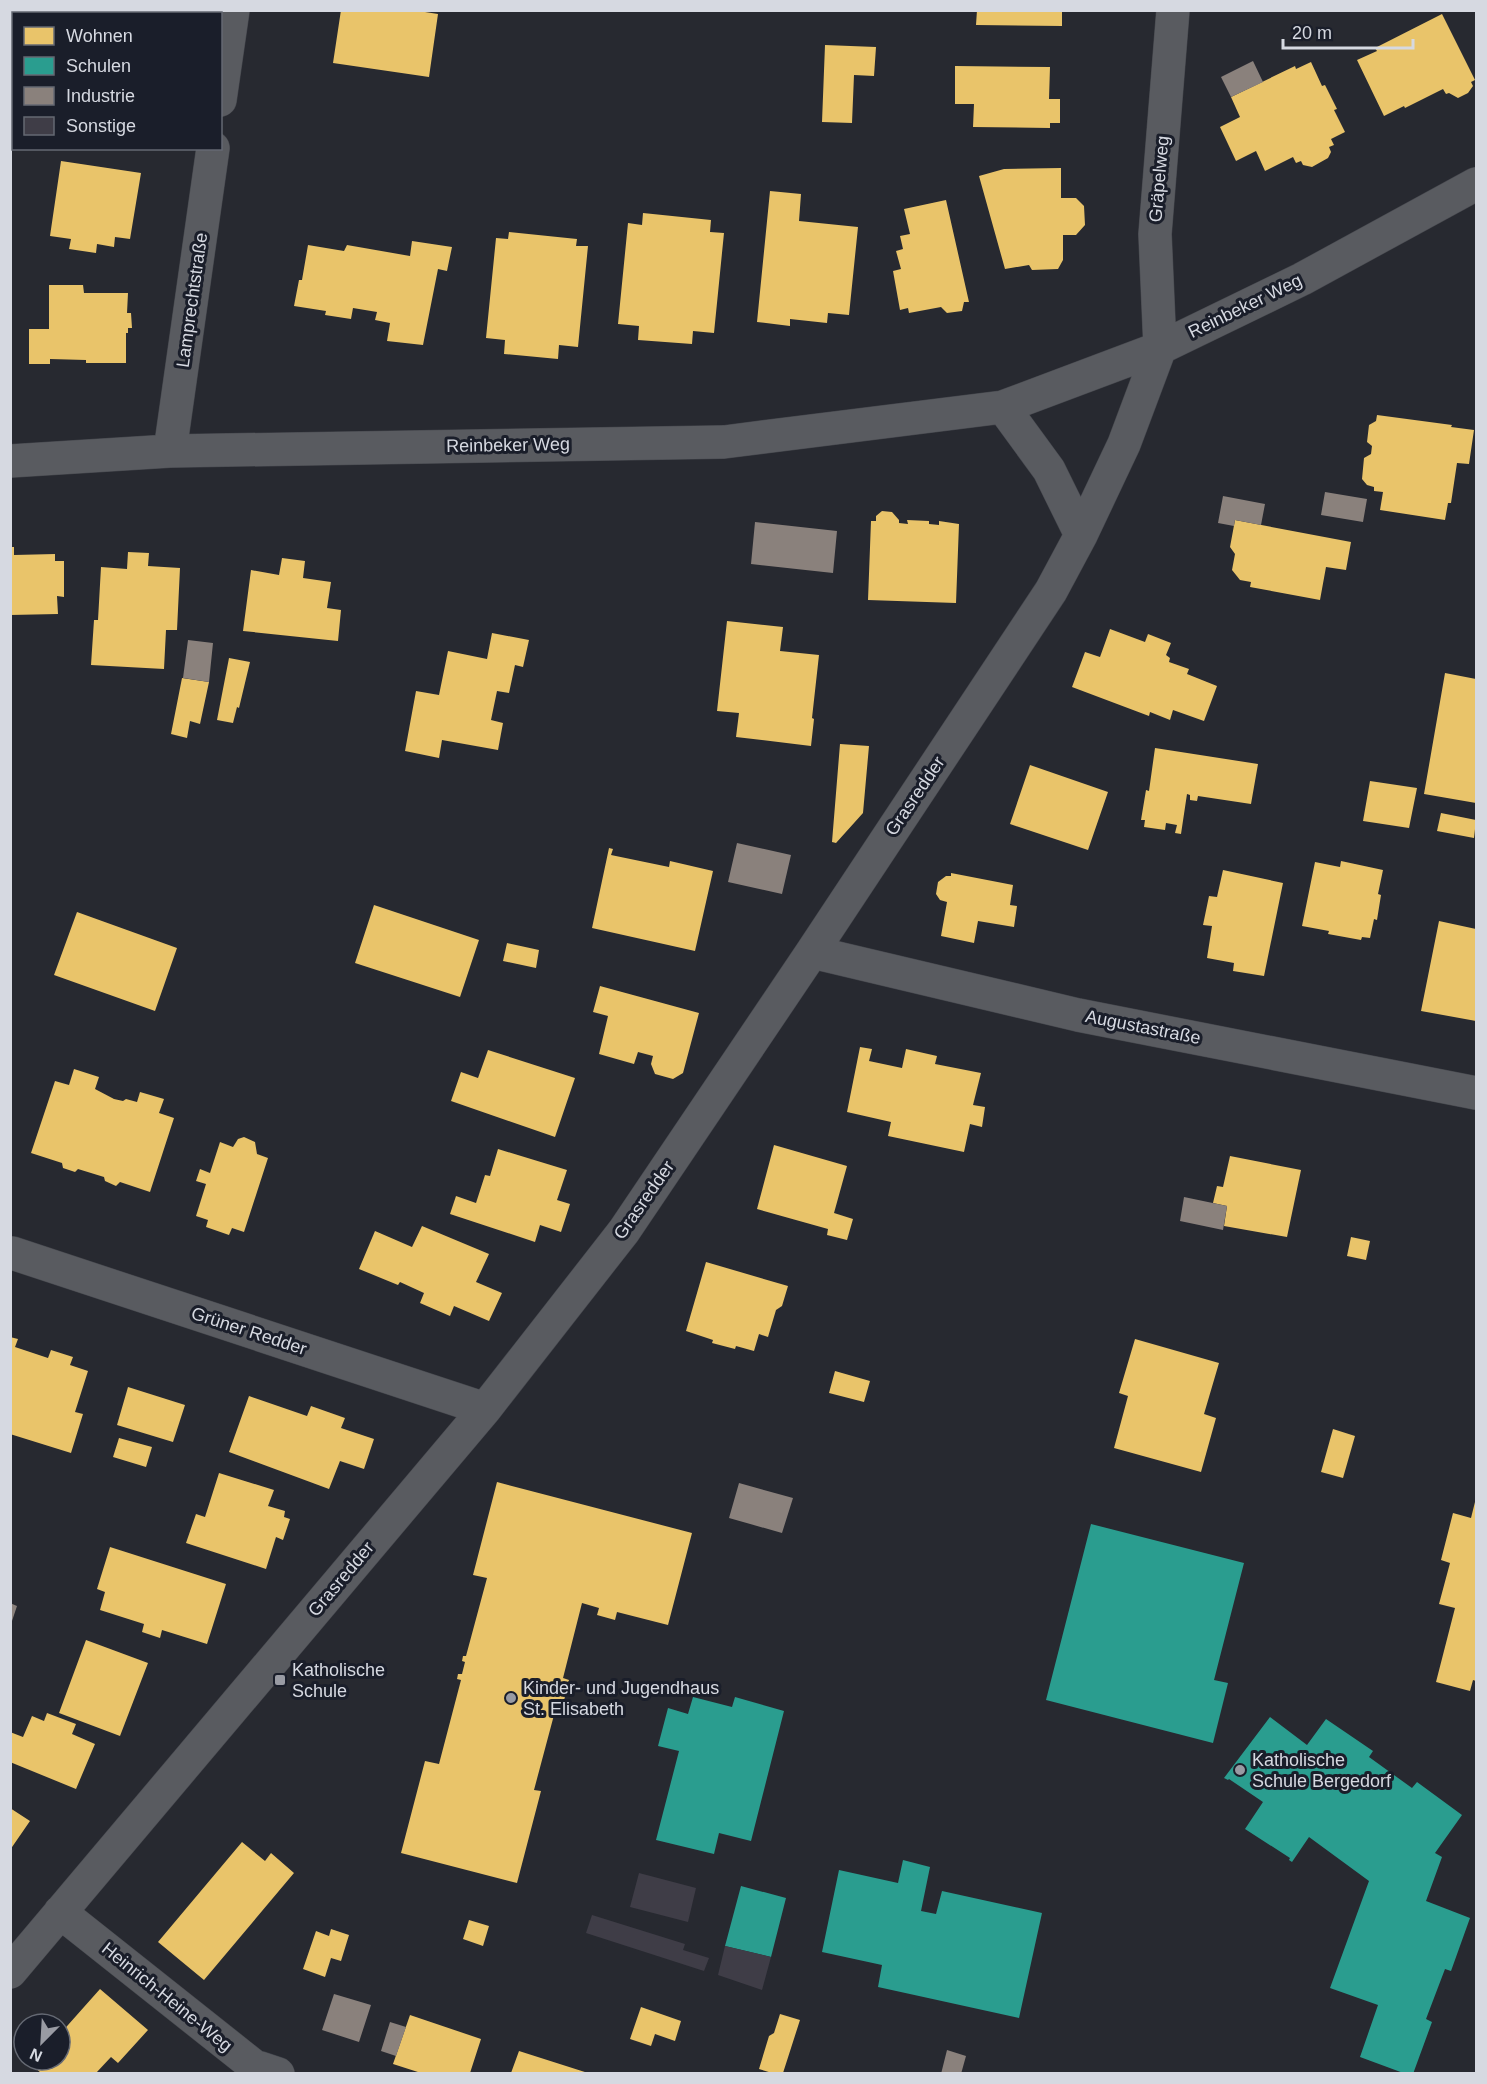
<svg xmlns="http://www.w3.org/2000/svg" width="1487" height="2084" font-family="Helvetica,sans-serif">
<rect width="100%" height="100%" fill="#272930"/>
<!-- homes -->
<path fill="#e9c46a" d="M 37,10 L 127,10 L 127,14 L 36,14 Z
M 341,10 L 412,10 L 438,14 L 429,77 L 333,63 Z
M 977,10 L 1062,10 L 1062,26 L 976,25 Z
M 1442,14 L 1475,80 L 1471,82 L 1473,86 L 1468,93 L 1458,98 L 1449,93 L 1446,94 L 1443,89 L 1405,108 L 1404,106 L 1384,116 L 1357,60 L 1377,51 L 1375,48 Z
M 825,45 L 876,47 L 874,76 L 854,75 L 852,123 L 822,122 Z
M 1311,62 L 1322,86 L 1325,85 L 1337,109 L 1334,110 L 1345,132 L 1331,139 L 1334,145 L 1329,147 L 1331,152 L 1328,158 L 1312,167 L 1303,165 L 1301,161 L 1296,163 L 1293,157 L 1265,171 L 1256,151 L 1236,161 L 1220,127 L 1240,117 L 1231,97 L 1295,66 L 1296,69 Z
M 10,65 L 14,66 L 14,117 L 10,117 Z
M 955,66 L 1050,67 L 1049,99 L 1060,99 L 1060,123 L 1050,123 L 1050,128 L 973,127 L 974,104 L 955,104 Z
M 61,161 L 141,173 L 130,239 L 115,237 L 114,247 L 97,244 L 96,253 L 69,249 L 71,239 L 50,236 Z
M 1061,168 L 1061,198 L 1076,198 L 1084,206 L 1085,225 L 1076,235 L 1063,235 L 1063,260 L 1058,269 L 1032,270 L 1029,265 L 1005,269 L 979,176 L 1004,169 Z
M 770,191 L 801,194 L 799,221 L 858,227 L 849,315 L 828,313 L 827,323 L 790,319 L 790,326 L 757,322 Z
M 946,200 L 969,302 L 964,302 L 962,311 L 947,313 L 941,307 L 909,313 L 908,308 L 900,310 L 893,271 L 901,269 L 896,251 L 903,249 L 900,236 L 910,234 L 904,209 Z
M 643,213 L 711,220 L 710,232 L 724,233 L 714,333 L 693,331 L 692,344 L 638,340 L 639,326 L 618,324 L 628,223 L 642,225 Z
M 509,232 L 577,239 L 576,246 L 588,246 L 578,347 L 559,345 L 558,359 L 504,354 L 505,340 L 486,338 L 496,238 L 508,239 Z
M 412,241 L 452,247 L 447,271 L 438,269 L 423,345 L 387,341 L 390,323 L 375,320 L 377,312 L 353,308 L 351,319 L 325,315 L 326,311 L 294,306 L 299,280 L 302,280 L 308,245 L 344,251 L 347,245 L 410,256 Z
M 49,285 L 83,285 L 84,293 L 128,293 L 127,313 L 131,313 L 132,328 L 128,328 L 128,333 L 126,333 L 126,363 L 86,363 L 86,360 L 50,359 L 50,364 L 29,364 L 29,329 L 49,329 Z
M 1377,415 L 1452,425 L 1451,427 L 1474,430 L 1469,464 L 1457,463 L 1451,503 L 1448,503 L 1445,520 L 1380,510 L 1383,492 L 1374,491 L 1374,487 L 1367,485 L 1362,479 L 1364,458 L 1371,454 L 1372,446 L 1367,442 L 1369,425 L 1376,421 Z
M 882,511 L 892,512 L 899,520 L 899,523 L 908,524 L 907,520 L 929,521 L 929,524 L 939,525 L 939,521 L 959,524 L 956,603 L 868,600 L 871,521 L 876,521 L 876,516 Z
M 1235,520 L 1351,542 L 1346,570 L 1326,567 L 1320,600 L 1250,587 L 1251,582 L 1240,580 L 1232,570 L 1235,554 L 1230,547 Z
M 10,547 L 14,547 L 14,555 L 55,554 L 55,561 L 64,561 L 64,597 L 57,596 L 58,614 L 10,615 Z
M 128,552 L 149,553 L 148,566 L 180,568 L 177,630 L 166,630 L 164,669 L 91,665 L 94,620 L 98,620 L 101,567 L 127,569 Z
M 282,558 L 305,561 L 303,578 L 331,582 L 327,608 L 341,610 L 338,641 L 243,631 L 251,570 L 279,575 Z
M 727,621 L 783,627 L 780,651 L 819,655 L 812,718 L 814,719 L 811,746 L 736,737 L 739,713 L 717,711 Z
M 1110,629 L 1145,642 L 1148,634 L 1171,643 L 1166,655 L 1170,658 L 1169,662 L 1189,669 L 1187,674 L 1217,686 L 1204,721 L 1173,710 L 1170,720 L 1150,712 L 1149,716 L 1072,687 L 1085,652 L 1100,657 Z
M 492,633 L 529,640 L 523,667 L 515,665 L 509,693 L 497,691 L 491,720 L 503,723 L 498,750 L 442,740 L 439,758 L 405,751 L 416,691 L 439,695 L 448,651 L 487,659 Z
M 229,658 L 250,662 L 239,708 L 237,707 L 233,723 L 217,720 Z
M 1445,673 L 1476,679 L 1476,803 L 1424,794 Z
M 182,678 L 209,682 L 200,724 L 190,721 L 187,738 L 171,734 Z
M 840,744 L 869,746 L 863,813 L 836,843 L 832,842 Z
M 1155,748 L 1258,764 L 1251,804 L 1198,796 L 1197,801 L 1190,800 L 1190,795 L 1187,794 L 1181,834 L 1175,833 L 1177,825 L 1166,823 L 1165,830 L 1144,827 L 1145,820 L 1141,820 L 1146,790 L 1149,791 Z
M 1030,765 L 1108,792 L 1088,850 L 1010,824 Z
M 1370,781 L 1417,788 L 1409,828 L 1363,821 Z
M 1441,813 L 1476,820 L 1474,838 L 1437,831 Z
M 609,848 L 613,849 L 611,855 L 669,867 L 670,861 L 713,871 L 695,951 L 592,928 Z
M 1341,861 L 1383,870 L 1378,894 L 1381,895 L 1377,920 L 1374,919 L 1370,938 L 1362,937 L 1361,940 L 1328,934 L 1329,931 L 1302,926 L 1315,862 L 1340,867 Z
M 1223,870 L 1283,883 L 1264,976 L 1233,971 L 1234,963 L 1207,958 L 1212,926 L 1203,925 L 1209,896 L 1217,897 Z
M 951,873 L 1013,885 L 1010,905 L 1017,906 L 1014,927 L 978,921 L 974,943 L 941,936 L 947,902 L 940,900 L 936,894 L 938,882 L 946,876 L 951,876 Z
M 374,905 L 479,940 L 460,997 L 355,963 Z
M 77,912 L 177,948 L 155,1011 L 54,975 Z
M 1439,921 L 1476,929 L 1476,1021 L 1421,1011 Z
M 507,943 L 539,950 L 536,968 L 503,961 Z
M 600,986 L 699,1013 L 683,1073 L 673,1079 L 655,1074 L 651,1064 L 653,1056 L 638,1052 L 634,1064 L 599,1054 L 608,1016 L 593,1012 Z
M 860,1047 L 872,1049 L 869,1061 L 902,1068 L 906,1049 L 937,1056 L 935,1064 L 981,1073 L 973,1105 L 985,1107 L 982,1127 L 970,1124 L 964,1152 L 888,1136 L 891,1122 L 847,1112 Z
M 488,1050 L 575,1078 L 555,1137 L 451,1101 L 461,1072 L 478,1078 Z
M 74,1069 L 99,1077 L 95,1089 L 114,1099 L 123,1101 L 126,1099 L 137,1102 L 140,1092 L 164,1099 L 159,1113 L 174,1118 L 150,1192 L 120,1182 L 116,1186 L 105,1181 L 104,1177 L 78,1169 L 75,1172 L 63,1168 L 62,1163 L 31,1153 L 55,1081 L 69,1085 Z
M 244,1137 L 255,1142 L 257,1154 L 268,1158 L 244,1232 L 232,1228 L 229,1235 L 206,1227 L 208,1220 L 196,1216 L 206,1184 L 196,1181 L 200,1169 L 210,1173 L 220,1142 L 233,1147 L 238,1139 Z
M 774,1145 L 847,1166 L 834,1213 L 853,1219 L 847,1240 L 827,1235 L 828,1229 L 757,1209 Z
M 498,1149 L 567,1170 L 557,1200 L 570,1204 L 561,1232 L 540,1225 L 535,1242 L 450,1214 L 456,1196 L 476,1203 L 485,1175 L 490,1176 Z
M 1230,1156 L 1301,1170 L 1287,1237 L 1224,1226 L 1227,1206 L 1213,1203 L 1217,1186 L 1223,1187 Z
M 422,1226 L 489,1254 L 476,1282 L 502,1293 L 489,1321 L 454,1306 L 450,1316 L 420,1303 L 424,1293 L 400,1282 L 398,1285 L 359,1269 L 375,1231 L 412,1247 Z
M 1351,1237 L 1370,1241 L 1366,1260 L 1347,1256 Z
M 706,1262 L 788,1286 L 782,1306 L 776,1310 L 768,1337 L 759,1334 L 754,1351 L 736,1346 L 735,1349 L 712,1343 L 713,1340 L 686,1331 Z
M 10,1337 L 18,1339 L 15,1347 L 48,1358 L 51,1350 L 73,1357 L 70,1365 L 88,1371 L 75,1412 L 83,1414 L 71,1453 L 10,1434 Z
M 1135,1339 L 1219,1363 L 1204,1414 L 1216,1418 L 1201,1472 L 1114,1448 L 1128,1396 L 1119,1393 Z
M 835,1371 L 870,1381 L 864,1402 L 829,1393 Z
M 128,1387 L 185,1405 L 173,1442 L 117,1425 Z
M 249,1396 L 307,1416 L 311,1406 L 345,1418 L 341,1428 L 374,1439 L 364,1469 L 340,1461 L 329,1489 L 229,1452 Z
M 1333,1429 L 1355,1436 L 1343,1478 L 1321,1472 Z
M 119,1438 L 152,1447 L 146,1467 L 113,1457 Z
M 219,1473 L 274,1490 L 268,1506 L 285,1511 L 284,1517 L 290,1519 L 283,1540 L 276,1537 L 266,1569 L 186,1543 L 196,1514 L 205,1517 Z
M 497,1482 L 692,1533 L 668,1625 L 617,1612 L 615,1620 L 597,1615 L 599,1608 L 582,1603 L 563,1678 L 569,1680 L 560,1717 L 554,1715 L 534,1790 L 541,1791 L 517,1883 L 401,1853 L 425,1761 L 439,1764 L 461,1680 L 457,1679 L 458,1674 L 462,1674 L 465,1662 L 462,1661 L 463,1656 L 466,1656 L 487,1578 L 473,1575 Z
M 1476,1498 L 1476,1681 L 1473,1680 L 1470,1691 L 1436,1682 L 1455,1608 L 1439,1604 L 1450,1563 L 1441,1560 L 1453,1513 L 1471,1518 Z
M 110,1547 L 226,1584 L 207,1644 L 162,1630 L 160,1638 L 142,1632 L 144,1624 L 100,1610 L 105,1592 L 97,1589 Z
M 86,1640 L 148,1663 L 120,1736 L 59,1713 Z
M 47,1713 L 76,1724 L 72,1734 L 95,1744 L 76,1789 L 10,1762 L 10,1732 L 23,1737 L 32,1716 L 44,1721 Z
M 10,1808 L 30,1821 L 10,1850 Z
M 242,1842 L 265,1861 L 271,1853 L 294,1873 L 204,1980 L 158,1942 Z
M 469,1920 L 489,1926 L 483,1946 L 463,1939 Z
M 331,1929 L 349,1935 L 341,1961 L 331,1958 L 325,1977 L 303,1969 L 316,1931 L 329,1936 Z
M 100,1989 L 148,2030 L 118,2063 L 111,2057 L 96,2073 L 41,2073 L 33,2066 L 38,2060 L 60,2060 L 60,2034 Z
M 641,2007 L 681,2021 L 675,2041 L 655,2034 L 651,2046 L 630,2039 Z
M 780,2014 L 800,2020 L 783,2073 L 772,2073 L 759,2069 L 769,2036 L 774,2033 Z
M 410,2015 L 481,2039 L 470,2073 L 421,2073 L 393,2064 Z
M 519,2051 L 588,2073 L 511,2073 Z"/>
<!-- schools -->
<path fill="#2a9d8f" d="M 1091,1524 L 1244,1563 L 1214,1680 L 1228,1683 L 1213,1743 L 1046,1700 Z
M 693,1697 L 732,1707 L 735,1697 L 784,1711 L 751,1841 L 719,1833 L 714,1854 L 656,1840 L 679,1751 L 658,1746 L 668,1708 L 688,1714 Z
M 1270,1717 L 1307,1745 L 1326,1719 L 1373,1751 L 1369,1757 L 1412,1788 L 1417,1782 L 1462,1815 L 1435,1853 L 1442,1857 L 1426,1901 L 1470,1918 L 1451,1971 L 1445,1969 L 1426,2019 L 1432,2022 L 1413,2074 L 1406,2074 L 1360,2057 L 1378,2005 L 1330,1988 L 1369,1881 L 1309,1837 L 1292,1862 L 1289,1860 L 1290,1858 L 1245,1829 L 1263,1802 L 1229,1779 L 1228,1780 L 1224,1778 Z
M 903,1860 L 930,1867 L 921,1911 L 936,1914 L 942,1891 L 1042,1913 L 1019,2018 L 878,1987 L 882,1965 L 822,1952 L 839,1870 L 898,1883 Z
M 741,1886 L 786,1898 L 771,1957 L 725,1946 Z"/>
<!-- industry -->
<path fill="#8a817c" d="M 1253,61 L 1263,82 L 1231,97 L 1221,77 Z
M 1325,492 L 1367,499 L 1363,522 L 1321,515 Z
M 1223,496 L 1265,504 L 1261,525 L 1235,520 L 1234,526 L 1218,523 Z
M 755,522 L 837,531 L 833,573 L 751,564 Z
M 188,640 L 213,643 L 209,682 L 183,678 Z
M 737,843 L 791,855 L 782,894 L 728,882 Z
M 1184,1197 L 1227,1206 L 1223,1230 L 1180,1221 Z
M 739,1483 L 793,1498 L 782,1533 L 729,1518 Z
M 10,1603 L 17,1606 L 11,1624 L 10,1624 Z
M 334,1994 L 371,2005 L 359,2042 L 322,2030 Z
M 390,2022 L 406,2027 L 396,2056 L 381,2051 Z
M 947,2050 L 966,2056 L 961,2074 L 941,2074 Z"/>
<!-- building -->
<path fill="#3f3d47" d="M 639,1873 L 696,1888 L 688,1922 L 630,1907 Z
M 592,1915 L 685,1944 L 683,1950 L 709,1958 L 704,1971 L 586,1933 Z
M 725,1946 L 771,1957 L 762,1990 L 718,1975 Z"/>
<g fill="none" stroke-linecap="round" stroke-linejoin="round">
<!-- street casing -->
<g stroke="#44464c" stroke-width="34">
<path id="street" d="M 220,100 L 233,10
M 1003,407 L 1049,470 L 1081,535
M 170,451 L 213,148
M 10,461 L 170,451 L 724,442 L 1003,407 L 1160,348 L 1302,279 L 1476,184
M 812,952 L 1078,1015 L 1476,1093
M 12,1253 L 485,1409
M 60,1912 L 254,2066 L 278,2074
M 10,1972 L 485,1409 L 624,1231 L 812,952 L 1051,591 L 1081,535 L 1124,444 L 1160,348 L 1155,234 L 1173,10"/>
</g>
<!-- street -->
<use href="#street" stroke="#595b60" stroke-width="33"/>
</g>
<!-- markers -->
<g fill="#999ba3" stroke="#1a1e2a" stroke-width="2">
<rect x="274" y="1674" width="12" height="12" rx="3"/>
<circle cx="511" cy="1698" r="6"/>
<circle cx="1240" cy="1770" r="6"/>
</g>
<g text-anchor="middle" stroke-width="6" stroke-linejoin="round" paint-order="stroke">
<!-- street labels -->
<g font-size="18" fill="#d6d9e1" stroke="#1a1e2a">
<text transform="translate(1159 179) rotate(-85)" y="6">Gräpelweg</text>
<text transform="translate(192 300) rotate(-82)" y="6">Lamprechtstraße</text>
<text transform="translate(1245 306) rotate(-26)" y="6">Reinbeker Weg</text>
<text transform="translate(508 445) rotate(-1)" y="6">Reinbeker Weg</text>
<text transform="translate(915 796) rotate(-56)" y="6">Grasredder</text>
<text transform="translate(1143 1027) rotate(11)" y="6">Augustastraße</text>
<text transform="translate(644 1200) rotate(-55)" y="6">Grasredder</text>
<text transform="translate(249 1331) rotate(18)" y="6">Grüner Redder</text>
<text transform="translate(341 1579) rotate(-50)" y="6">Grasredder</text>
<text transform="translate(167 1997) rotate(39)" y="6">Heinrich-Heine-Weg</text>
</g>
<!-- poi labels -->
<g font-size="18" fill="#d6d9e1" stroke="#1a1e2a" text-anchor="start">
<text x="292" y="1676">Katholische<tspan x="292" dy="21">Schule</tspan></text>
<text x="523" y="1694">Kinder- und Jugendhaus<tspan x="523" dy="21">St. Elisabeth</tspan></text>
<text x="1252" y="1766">Katholische<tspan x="1252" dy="21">Schule Bergedorf</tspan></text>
</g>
</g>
<!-- border -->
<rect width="1487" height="2084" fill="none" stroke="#d6d9e1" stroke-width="24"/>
<!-- legend -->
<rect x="12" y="12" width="210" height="138" fill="#1a1e2a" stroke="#656973" stroke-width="1.5"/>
<rect x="24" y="27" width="30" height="18" fill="#e9c46a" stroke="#656973" stroke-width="1.5"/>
<text x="66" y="42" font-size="18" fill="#d6d9e1">Wohnen</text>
<rect x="24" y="57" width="30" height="18" fill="#2a9d8f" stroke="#656973" stroke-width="1.5"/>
<text x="66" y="72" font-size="18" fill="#d6d9e1">Schulen</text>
<rect x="24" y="87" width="30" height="18" fill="#8a817c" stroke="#656973" stroke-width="1.5"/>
<text x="66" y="102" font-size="18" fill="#d6d9e1">Industrie</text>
<rect x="24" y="117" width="30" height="18" fill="#3f3d47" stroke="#656973" stroke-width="1.5"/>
<text x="66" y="132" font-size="18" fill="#d6d9e1">Sonstige</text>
<!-- north arrow -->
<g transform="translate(42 2042) rotate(204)"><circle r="28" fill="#1a1e2a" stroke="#656973" stroke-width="1.5"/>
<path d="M0-4.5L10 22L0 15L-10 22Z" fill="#999ba3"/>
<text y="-9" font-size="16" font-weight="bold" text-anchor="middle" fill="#d6d9e1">N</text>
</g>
<!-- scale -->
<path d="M1283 39v9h130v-9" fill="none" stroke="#d6d9e1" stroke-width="3"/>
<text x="1292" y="39" font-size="18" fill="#d6d9e1" stroke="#1a1e2a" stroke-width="4.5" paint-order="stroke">20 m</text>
</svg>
